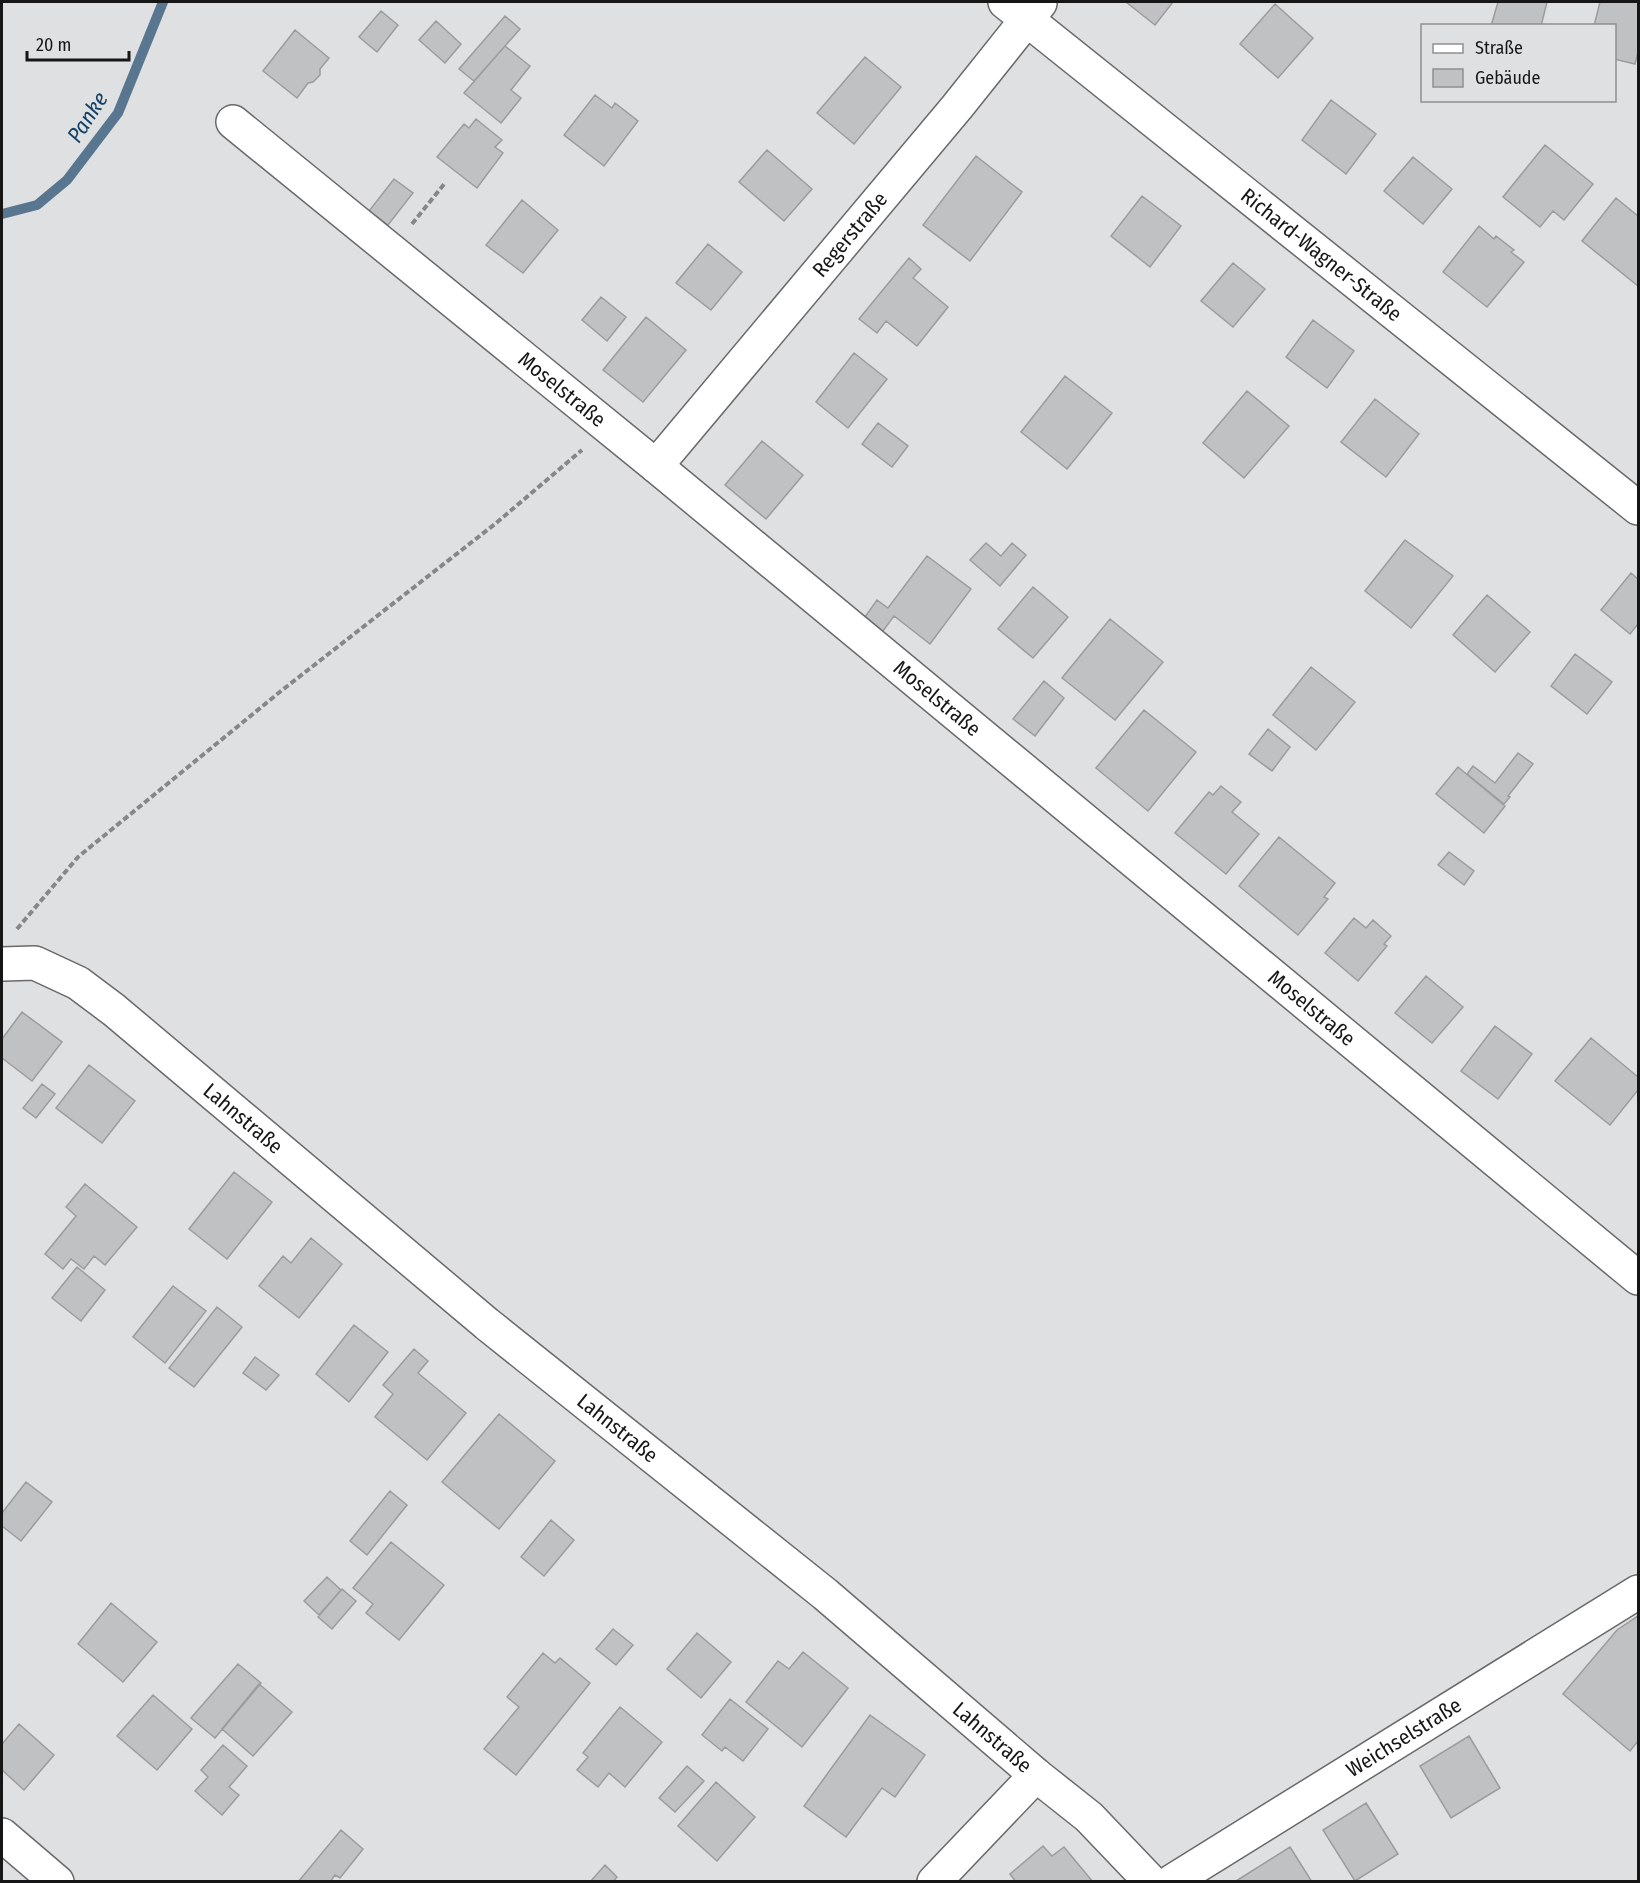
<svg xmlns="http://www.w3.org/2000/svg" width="1640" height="1883" font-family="'Fira Sans Condensed',sans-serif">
<rect width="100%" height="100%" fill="#dfe0e1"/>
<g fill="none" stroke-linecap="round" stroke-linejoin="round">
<!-- stream -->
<path stroke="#597691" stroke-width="10" d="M 2,214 L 37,205 L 67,180 L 118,113 L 163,2"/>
</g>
<!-- building -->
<path fill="#c0c1c2" stroke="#9b9c9d" stroke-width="1.5" d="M 1126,2 L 1173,2 L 1155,25 Z
M 1498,2 L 1547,2 L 1541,26 L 1491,26 Z
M 1600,2 L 1638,2 L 1638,52 L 1635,64 L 1614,59 L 1614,26 L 1594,26 Z
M 1275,4 L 1313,38 L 1278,78 L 1240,44 Z
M 381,11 L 398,25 L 377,52 L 359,37 Z
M 505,16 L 520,29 L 474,81 L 459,69 Z
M 436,21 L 461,44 L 445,63 L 419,40 Z
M 295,30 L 329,58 L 320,69 L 320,75 L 313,82 L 308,83 L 297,98 L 263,71 Z
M 505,46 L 530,66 L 511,90 L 521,98 L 501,123 L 464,93 Z
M 865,57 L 901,87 L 854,144 L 817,113 Z
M 595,95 L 612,108 L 615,103 L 638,121 L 604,166 L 564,135 Z
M 1331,100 L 1376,134 L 1346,174 L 1302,140 Z
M 476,119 L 502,140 L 495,147 L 503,153 L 477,188 L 437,157 L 464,124 L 469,128 Z
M 1545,145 L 1593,184 L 1564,220 L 1553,211 L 1540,227 L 1503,197 Z
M 767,150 L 812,189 L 784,221 L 739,182 Z
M 976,156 L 1022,192 L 970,261 L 923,225 Z
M 1413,157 L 1452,189 L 1423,224 L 1384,191 Z
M 394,179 L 413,193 L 388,225 L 369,211 Z
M 1142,196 L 1181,226 L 1150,267 L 1111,236 Z
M 1616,198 L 1638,216 L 1638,286 L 1582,241 Z
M 522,200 L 558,230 L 523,273 L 486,245 Z
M 1479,226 L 1494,239 L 1496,236 L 1514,250 L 1511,252 L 1524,262 L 1487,307 L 1443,272 Z
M 708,244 L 742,272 L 711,310 L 676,283 Z
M 909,258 L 921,269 L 913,278 L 948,307 L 917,346 L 886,321 L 877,333 L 859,319 Z
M 1233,263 L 1265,289 L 1233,327 L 1201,301 Z
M 601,297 L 626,317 L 607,341 L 582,320 Z
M 646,317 L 686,350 L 643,402 L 603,370 Z
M 1313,320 L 1354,351 L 1327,388 L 1286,357 Z
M 854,353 L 887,379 L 848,428 L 816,402 Z
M 1065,376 L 1112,413 L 1067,469 L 1021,432 Z
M 1247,391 L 1289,426 L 1244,478 L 1203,443 Z
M 1375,399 L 1419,434 L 1386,477 L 1341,442 Z
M 878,423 L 908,446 L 892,467 L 862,444 Z
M 762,441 L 803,475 L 766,519 L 725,485 Z
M 1405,540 L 1453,576 L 1411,628 L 1365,591 Z
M 986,543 L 1001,556 L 1012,543 L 1026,555 L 1000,586 L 970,560 Z
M 927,556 L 971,589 L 930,644 L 894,616 L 880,635 L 862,621 L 877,600 L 888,608 Z
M 1631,573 L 1638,579 L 1638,624 L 1630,634 L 1601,610 Z
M 1033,587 L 1068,617 L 1033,658 L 998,629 Z
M 1487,595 L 1530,632 L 1495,672 L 1453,635 Z
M 1110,619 L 1163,662 L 1115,720 L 1062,678 Z
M 1575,654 L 1612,682 L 1587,714 L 1551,686 Z
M 1311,667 L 1355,702 L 1316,750 L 1273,715 Z
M 1044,681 L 1064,698 L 1035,736 L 1013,719 Z
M 1144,710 L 1196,752 L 1148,811 L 1096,768 Z
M 1268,729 L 1290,747 L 1272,771 L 1249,754 Z
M 1518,753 L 1533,764 L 1508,796 L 1510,797 L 1504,804 L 1467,774 L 1473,766 L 1495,783 Z
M 1458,767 L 1505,806 L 1484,833 L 1436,794 Z
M 1221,786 L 1241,802 L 1232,812 L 1259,834 L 1226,874 L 1175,833 L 1209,792 L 1213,795 Z
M 1279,837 L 1335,883 L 1324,897 L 1328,899 L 1298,935 L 1239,886 Z
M 1449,852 L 1474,871 L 1464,885 L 1438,865 Z
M 1354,918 L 1366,928 L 1373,920 L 1391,936 L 1384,944 L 1387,946 L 1358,981 L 1325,953 Z
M 1426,976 L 1463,1007 L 1432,1043 L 1395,1013 Z
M 22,1012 L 62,1042 L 32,1081 L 2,1058 L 2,1039 Z
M 1495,1026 L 1532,1054 L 1498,1099 L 1461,1071 Z
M 1591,1038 L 1638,1077 L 1638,1090 L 1610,1125 L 1555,1081 Z
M 89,1065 L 135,1101 L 102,1143 L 56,1108 Z
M 42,1084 L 55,1094 L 36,1118 L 23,1108 Z
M 234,1172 L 272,1202 L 227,1259 L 189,1229 Z
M 85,1184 L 137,1227 L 105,1265 L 94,1256 L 84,1269 L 71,1259 L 63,1269 L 45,1254 L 76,1216 L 66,1207 Z
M 311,1238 L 342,1264 L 299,1318 L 259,1286 L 283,1256 L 291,1263 Z
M 77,1267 L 105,1290 L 81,1321 L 52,1298 Z
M 173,1286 L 206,1311 L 165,1363 L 133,1337 Z
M 217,1307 L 242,1327 L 194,1387 L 169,1368 Z
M 354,1325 L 388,1352 L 349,1402 L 316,1374 Z
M 414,1349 L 428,1361 L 418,1373 L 466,1413 L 427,1460 L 375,1417 L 393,1394 L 383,1385 Z
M 255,1357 L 279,1375 L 266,1390 L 243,1373 Z
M 499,1414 L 555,1461 L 499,1529 L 442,1482 Z
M 26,1482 L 52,1502 L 21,1541 L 2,1526 L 2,1513 Z
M 390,1491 L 407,1505 L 367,1555 L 350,1541 Z
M 551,1520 L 574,1540 L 544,1576 L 521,1557 Z
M 391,1542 L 444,1585 L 399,1640 L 366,1613 L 373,1604 L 353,1588 Z
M 327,1577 L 341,1590 L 319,1615 L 304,1601 Z
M 342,1589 L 356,1601 L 332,1629 L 318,1617 Z
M 111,1603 L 157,1642 L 123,1682 L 78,1644 Z
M 1638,1616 L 1638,1741 L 1630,1751 L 1563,1694 L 1617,1630 Z
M 613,1629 L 633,1645 L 616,1665 L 596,1649 Z
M 697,1633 L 731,1662 L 701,1698 L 667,1669 Z
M 803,1652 L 848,1688 L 802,1747 L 746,1702 L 778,1661 L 789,1669 Z
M 543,1653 L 555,1663 L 560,1658 L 590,1683 L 516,1775 L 484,1749 L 519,1707 L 507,1697 Z
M 238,1664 L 261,1683 L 215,1738 L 191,1718 Z
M 259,1684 L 292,1712 L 253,1756 L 222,1729 Z
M 153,1695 L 192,1729 L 157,1770 L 117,1736 Z
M 730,1699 L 768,1729 L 743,1761 L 725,1747 L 722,1751 L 702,1735 Z
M 620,1707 L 662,1742 L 625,1787 L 609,1773 L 598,1787 L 577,1770 L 588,1757 L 583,1753 Z
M 870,1715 L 925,1755 L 895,1797 L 882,1788 L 846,1837 L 804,1806 Z
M 19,1724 L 54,1755 L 24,1790 L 2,1770 L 2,1744 Z
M 1469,1736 L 1500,1788 L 1451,1818 L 1420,1766 Z
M 223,1745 L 247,1766 L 229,1787 L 239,1795 L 222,1815 L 195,1791 L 208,1777 L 201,1770 Z
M 687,1766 L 704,1781 L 675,1812 L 659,1798 Z
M 716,1782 L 755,1817 L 717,1861 L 678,1826 Z
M 1366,1803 L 1398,1854 L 1355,1881 L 1323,1830 Z
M 341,1830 L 363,1849 L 340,1878 L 335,1875 L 330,1882 L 298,1882 Z
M 1043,1846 L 1052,1856 L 1064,1847 L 1093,1882 L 1016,1882 L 1010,1874 Z
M 1290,1847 L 1312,1882 L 1236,1882 L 1236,1881 Z
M 605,1865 L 617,1877 L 613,1882 L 590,1882 Z"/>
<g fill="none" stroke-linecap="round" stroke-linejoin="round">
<!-- minor casing -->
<g stroke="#68696a" stroke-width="36">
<g id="minor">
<path id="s1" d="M 1005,2 L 1638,508"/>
<path id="s2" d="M 233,122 L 656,466 L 1638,1278"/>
<path id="s3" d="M 656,466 L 957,107 L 1040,3"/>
<path id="s4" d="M 2,964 L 35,963 L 78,983 L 114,1010 L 487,1324 L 825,1594 L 1036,1775 L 1089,1817 L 1151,1882"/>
<path d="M 2,1835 L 57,1882"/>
<path d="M 934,1882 L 1036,1775"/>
<path id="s5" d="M 1171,1882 L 1638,1592"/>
</g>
</g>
<!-- path -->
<path stroke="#868787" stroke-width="4" stroke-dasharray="6 3" stroke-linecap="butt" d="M 412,224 L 445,183
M 17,929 L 78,857 L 281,691 L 495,524 L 582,450"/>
<!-- minor -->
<use href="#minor" stroke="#fff" stroke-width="33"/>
</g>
<g text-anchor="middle" stroke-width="6" stroke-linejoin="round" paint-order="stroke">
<!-- street labels -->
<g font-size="21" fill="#161616" stroke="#dfe0e1">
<text dy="7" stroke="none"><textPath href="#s3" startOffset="302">Regerstraße</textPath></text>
<text dy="7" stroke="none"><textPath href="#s1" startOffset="405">Richard-Wagner-Straße</textPath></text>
<text dy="7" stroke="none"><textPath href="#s2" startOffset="424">Moselstraße</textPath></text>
<text dy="7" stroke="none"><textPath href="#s2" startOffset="910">Moselstraße</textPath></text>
<text dy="7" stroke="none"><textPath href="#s2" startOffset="1396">Moselstraße</textPath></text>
<text dy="7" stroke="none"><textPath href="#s4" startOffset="294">Lahnstraße</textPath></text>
<text dy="7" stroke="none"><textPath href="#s4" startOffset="780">Lahnstraße</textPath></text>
<text dy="7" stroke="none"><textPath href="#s5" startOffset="274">Weichselstraße</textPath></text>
<text dy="7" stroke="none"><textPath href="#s4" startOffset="1266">Lahnstraße</textPath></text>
</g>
<!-- water labels -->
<g font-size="22" font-style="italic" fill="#114167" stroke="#dfe0e1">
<text transform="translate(87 117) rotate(-57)" y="8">Panke</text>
</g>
</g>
<!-- border -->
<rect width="1640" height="1883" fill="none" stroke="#161616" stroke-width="6"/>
<!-- legend -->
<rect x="1421" y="24" width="195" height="78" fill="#dfe0e1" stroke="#8f8f90" stroke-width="1.5"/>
<rect x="1433" y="44" width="30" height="9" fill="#ffffff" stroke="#8f8f90" stroke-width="1.5"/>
<text x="1475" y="54" font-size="18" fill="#161616">Straße</text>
<rect x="1433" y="69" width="30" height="18" fill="#c0c1c2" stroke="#8f8f90" stroke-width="1.5"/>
<text x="1475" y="84" font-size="18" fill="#161616">Gebäude</text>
<!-- scale -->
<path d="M27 51v9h102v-9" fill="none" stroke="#161616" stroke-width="3"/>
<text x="36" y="51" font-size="18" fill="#161616" stroke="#dfe0e1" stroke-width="4.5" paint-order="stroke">20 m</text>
</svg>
